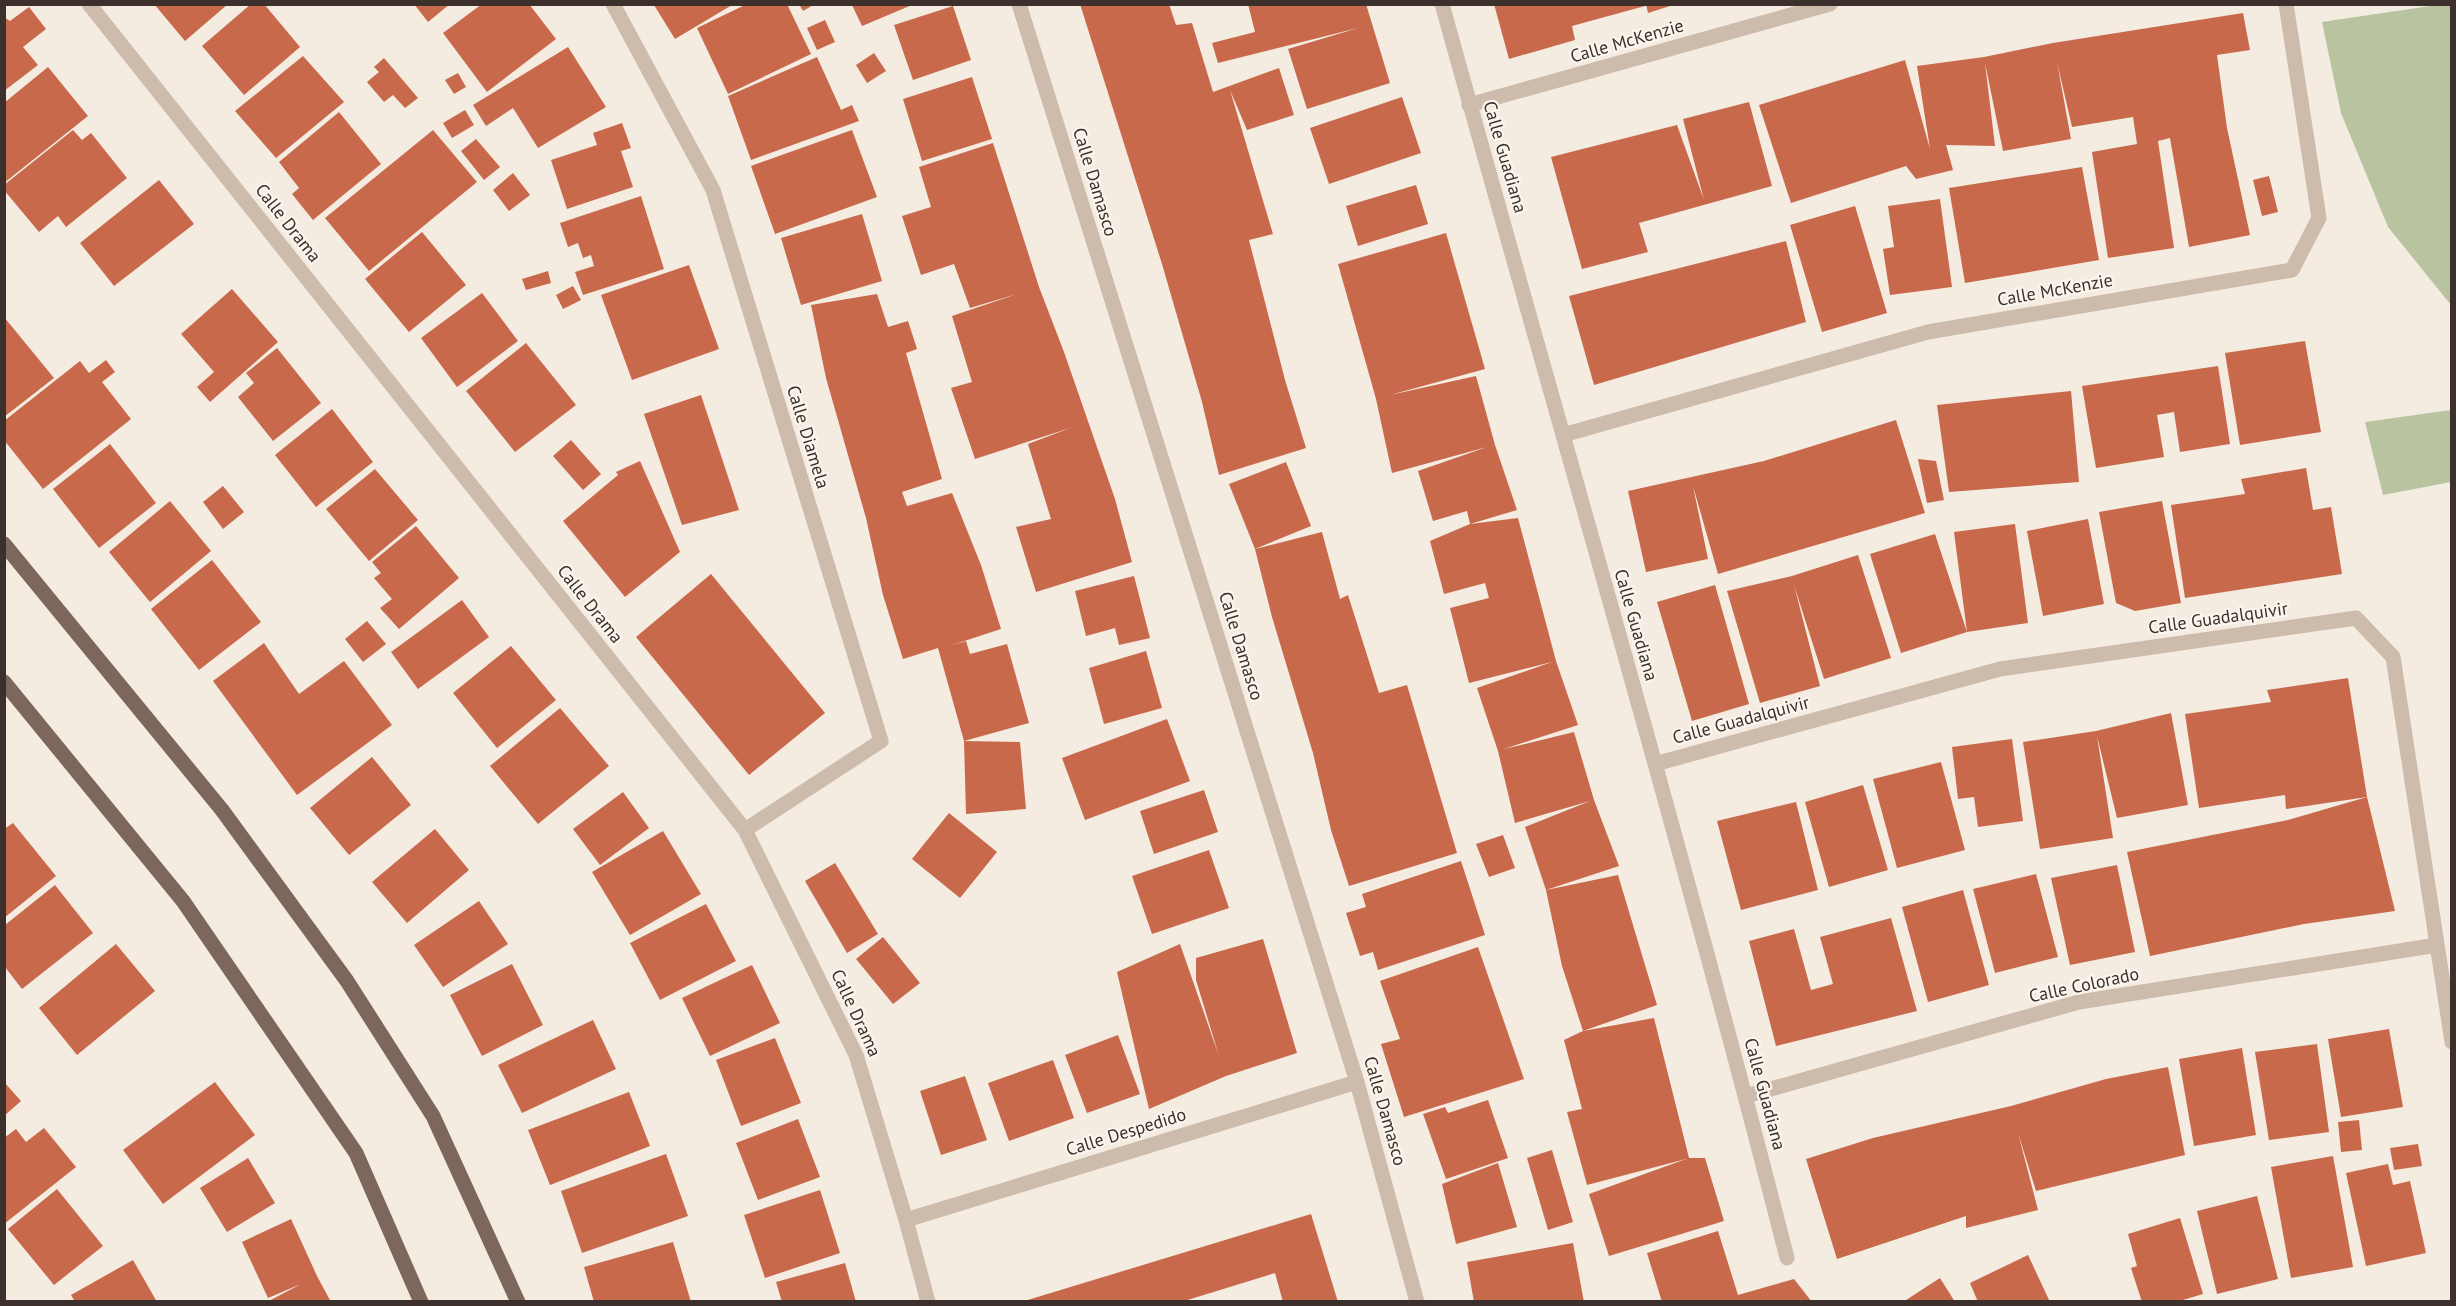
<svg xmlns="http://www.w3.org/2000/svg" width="2456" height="1306" font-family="'PT Sans',sans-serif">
<rect width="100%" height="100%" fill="#f4ebe1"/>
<!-- green -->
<path fill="#b8c4a0" d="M 2437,5 L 2452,5 L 2451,305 L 2388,227 L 2341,113 L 2322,22 Z
M 2451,410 L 2451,482 L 2383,495 L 2365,422 Z"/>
<!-- building -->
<path fill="#c8694b" d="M 154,4 L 228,4 L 185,41 Z
M 251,4 L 264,4 L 300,47 L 244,95 L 202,46 Z
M 414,4 L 450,4 L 428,22 Z
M 482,4 L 529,4 L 556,39 L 487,92 L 443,33 Z
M 747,4 L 787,4 L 811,54 L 728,94 L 697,28 Z
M 799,4 L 815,4 L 803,11 Z
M 1080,4 L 1169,4 L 1176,25 L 1192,23 L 1213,92 L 1279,68 L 1294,115 L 1247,130 L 1230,90 L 1273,234 L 1249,240 L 1285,380 L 1306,448 L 1219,475 L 1202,402 L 1162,264 Z
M 1248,4 L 1366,4 L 1390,83 L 1307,109 L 1288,49 L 1358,28 L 1218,63 L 1212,43 L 1255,32 Z
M 1494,4 L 1644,4 L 1645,6 L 1572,26 L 1575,40 L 1509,59 Z
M 1646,4 L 1673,4 L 1673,5 L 1648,13 Z
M 654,5 L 732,5 L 675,39 Z
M 852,5 L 912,5 L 862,26 Z
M 953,6 L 971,60 L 913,80 L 894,25 Z
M 29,7 L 46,29 L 23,47 L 38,65 L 4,91 L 4,17 L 10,21 Z
M 2243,13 L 2250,50 L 2217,55 L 2227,128 L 2250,235 L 2189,247 L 2170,138 L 2158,141 L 2174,248 L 2108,258 L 2092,152 L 2137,144 L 2133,117 L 2072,127 L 2057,62 L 2071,139 L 2003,151 L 1985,63 L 1995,146 L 1946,145 L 1953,170 L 1916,179 L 1906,166 L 1791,203 L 1759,105 L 1905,60 L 1930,149 L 1917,66 L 1984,57 L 2053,43 Z
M 825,20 L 835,42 L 817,50 L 807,28 Z
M 568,47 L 606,107 L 538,148 L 513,108 L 486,126 L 473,105 Z
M 874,53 L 886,71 L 867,83 L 856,65 Z
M 303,56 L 344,102 L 276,158 L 235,111 Z
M 817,57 L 841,110 L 852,105 L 859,121 L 751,160 L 728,96 Z
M 384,58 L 418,98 L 405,108 L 393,95 L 384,102 L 367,82 L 379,72 L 374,67 Z
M 48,67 L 88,116 L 4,183 L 4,103 Z
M 458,73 L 466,87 L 454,94 L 445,80 Z
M 972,77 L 992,139 L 922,161 L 903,99 Z
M 1402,97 L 1421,153 L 1329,184 L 1310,128 Z
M 1749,102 L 1772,186 L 1639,223 L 1648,252 L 1582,269 L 1551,157 L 1677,125 L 1704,200 L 1683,119 Z
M 465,110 L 474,125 L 452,138 L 443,123 Z
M 339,112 L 381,164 L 313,220 L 292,194 L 299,188 L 279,162 Z
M 622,123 L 631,148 L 621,151 L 633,187 L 567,209 L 551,160 L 597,145 L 593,133 Z
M 73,130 L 82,140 L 91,133 L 127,178 L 66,227 L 58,216 L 39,232 L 4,190 L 4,185 Z
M 433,130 L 477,182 L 369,271 L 325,218 Z
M 852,130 L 877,197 L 775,234 L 751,166 Z
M 476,139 L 500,167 L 484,180 L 461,151 Z
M 993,143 L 1039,287 L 1064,352 L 1115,499 L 1132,562 L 1036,592 L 1016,527 L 1051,519 L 1028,444 L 1070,428 L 975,459 L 951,388 L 972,382 L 952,316 L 1017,294 L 970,308 L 954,264 L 921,275 L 902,216 L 931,207 L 919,167 Z
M 2082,167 L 2099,260 L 1965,283 L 1949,188 Z
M 513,173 L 530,195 L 509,211 L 493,190 Z
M 2269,176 L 2278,212 L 2262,216 L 2253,180 Z
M 159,180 L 194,224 L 114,286 L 80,243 Z
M 1416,185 L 1428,224 L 1358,246 L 1346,206 Z
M 641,196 L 664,269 L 583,295 L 575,272 L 594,266 L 591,255 L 583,258 L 578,243 L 568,247 L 560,223 Z
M 1940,199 L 1952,287 L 1890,295 L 1883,249 L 1894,247 L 1888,206 Z
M 1855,206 L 1887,313 L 1822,332 L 1790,225 Z
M 862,214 L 882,281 L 801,305 L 781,238 Z
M 422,232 L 466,285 L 409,332 L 365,279 Z
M 1446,233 L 1485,369 L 1390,395 L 1476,376 L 1495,445 L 1517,510 L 1470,524 L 1518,518 L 1556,661 L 1578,725 L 1504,749 L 1574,732 L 1594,800 L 1619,866 L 1546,890 L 1525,827 L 1590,801 L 1515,823 L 1498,751 L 1477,688 L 1552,662 L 1469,683 L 1450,608 L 1489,598 L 1485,583 L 1444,594 L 1430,541 L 1470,524 L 1467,511 L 1433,521 L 1418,471 L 1487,447 L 1392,473 L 1376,399 L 1338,264 Z
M 1786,241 L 1806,322 L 1594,385 L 1569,296 Z
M 689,265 L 719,349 L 632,380 L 601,295 Z
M 548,271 L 551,283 L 526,290 L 522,279 Z
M 573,286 L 581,300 L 563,309 L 556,295 Z
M 232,289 L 278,342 L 210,402 L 197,387 L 214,372 L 181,334 Z
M 482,293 L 518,341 L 457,387 L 421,338 Z
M 877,294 L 888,327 L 908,321 L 917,349 L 906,353 L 942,479 L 902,492 L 907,506 L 952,493 L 981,565 L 1001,629 L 949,646 L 966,641 L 970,654 L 1007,644 L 1029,723 L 964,741 L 938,648 L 903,659 L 883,595 L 866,518 L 826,378 L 811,305 Z
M 4,317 L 54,378 L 4,417 Z
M 2305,341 L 2321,432 L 2240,445 L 2225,353 Z
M 526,343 L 576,405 L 515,452 L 466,391 Z
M 277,348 L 321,403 L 273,441 L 238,397 L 254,383 L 246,373 Z
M 106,360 L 115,372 L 102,382 L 131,419 L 43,489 L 4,440 L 4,421 L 80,361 L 89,373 Z
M 2218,366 L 2230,444 L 2180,452 L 2174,412 L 2157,415 L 2164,457 L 2096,468 L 2082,386 Z
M 2071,391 L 2079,482 L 1949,492 L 1937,405 Z
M 701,395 L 739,510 L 682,525 L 644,414 Z
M 332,409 L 373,462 L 316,507 L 275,455 Z
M 1896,420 L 1925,513 L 1718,574 L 1693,486 L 1708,559 L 1646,572 L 1628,491 L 1764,461 Z
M 571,440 L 601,474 L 583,490 L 553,456 Z
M 110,444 L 156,503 L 99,548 L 53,489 Z
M 1918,459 L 1936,461 L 1944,500 L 1927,503 Z
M 640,461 L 680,552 L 625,597 L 563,521 L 618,475 L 616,472 Z
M 1286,462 L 1311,526 L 1255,549 L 1229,484 Z
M 2306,468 L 2313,510 L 2331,507 L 2342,574 L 2185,598 L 2171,505 L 2245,494 L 2241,479 Z
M 375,469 L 418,520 L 369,561 L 326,509 Z
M 223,486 L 244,512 L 223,529 L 203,502 Z
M 170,501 L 211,551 L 150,602 L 109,552 Z
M 2162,501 L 2181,603 L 2135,611 L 2116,603 L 2099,512 Z
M 2088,519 L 2104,604 L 2043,616 L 2027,531 Z
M 2015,524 L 2028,623 L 1967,632 L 1901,653 L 1870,554 L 1935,534 L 1967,632 L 1954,532 Z
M 416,526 L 459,578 L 399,629 L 380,608 L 392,599 L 374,578 L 381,573 L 372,562 Z
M 1322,532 L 1340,599 L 1348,595 L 1379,693 L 1407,685 L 1457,853 L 1349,886 L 1331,830 L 1313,753 L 1272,617 L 1255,549 Z
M 1858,555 L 1891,658 L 1824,679 L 1794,585 L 1820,686 L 1760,703 L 1727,591 L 1792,576 Z
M 212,560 L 261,622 L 199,670 L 151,609 Z
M 711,574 L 825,713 L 749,775 L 636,637 Z
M 1134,576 L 1150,638 L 1119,645 L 1115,628 L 1086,636 L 1075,591 Z
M 1715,585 L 1749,704 L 1692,721 L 1657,602 Z
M 462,600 L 489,637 L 418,689 L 391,652 Z
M 367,621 L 386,644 L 363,662 L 345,639 Z
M 264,643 L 299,694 L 344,661 L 392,725 L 297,795 L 213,681 Z
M 511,646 L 556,700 L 497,748 L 453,693 Z
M 1146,651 L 1162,708 L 1104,724 L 1089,668 Z
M 2348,678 L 2367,797 L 2286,809 L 2285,795 L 2199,808 L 2185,714 L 2271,702 L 2267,690 Z
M 560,708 L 609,766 L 538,824 L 490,766 Z
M 2171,713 L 2188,805 L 2117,818 L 2097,736 L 2113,838 L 2040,849 L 2023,742 L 2096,731 Z
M 1167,719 L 1190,781 L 1085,820 L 1062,758 Z
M 2012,739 L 2023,821 L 1978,827 L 1974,797 L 1958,799 L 1952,747 Z
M 964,741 L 1020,742 L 1026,809 L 966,814 Z
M 372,757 L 411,805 L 349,855 L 310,808 Z
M 1941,762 L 1965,850 L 1897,868 L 1873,779 Z
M 1863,785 L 1888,870 L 1829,887 L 1805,802 Z
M 1204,790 L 1218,832 L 1154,854 L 1140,811 Z
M 623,792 L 649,828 L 600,865 L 573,829 Z
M 2367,797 L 2395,911 L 2304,924 L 2150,956 L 2127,852 L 2288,820 Z
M 1796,802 L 1818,890 L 1741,910 L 1717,821 Z
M 949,813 L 997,852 L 960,898 L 912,859 Z
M 13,823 L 56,876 L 4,918 L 4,829 Z
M 435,829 L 469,870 L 407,923 L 372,882 Z
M 663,831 L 701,894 L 630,935 L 592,872 Z
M 1503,835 L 1515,868 L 1489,877 L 1476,844 Z
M 1209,850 L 1229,908 L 1152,934 L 1132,876 Z
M 1461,861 L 1485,935 L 1378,970 L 1373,952 L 1360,956 L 1346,913 L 1366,907 L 1362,894 Z
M 835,863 L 878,934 L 847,953 L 805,881 Z
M 2117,865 L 2135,952 L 2070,965 L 2051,878 Z
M 2036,874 L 2058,957 L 1995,973 L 1973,889 Z
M 1618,875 L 1657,1005 L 1583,1031 L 1654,1018 L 1689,1158 L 1705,1158 L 1724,1221 L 1609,1256 L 1589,1194 L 1686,1159 L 1587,1185 L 1567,1112 L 1582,1109 L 1564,1040 L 1583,1031 L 1562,966 L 1546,890 Z
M 55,885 L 93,933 L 22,989 L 5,967 L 5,925 Z
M 1963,890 L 1989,985 L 1928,1002 L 1902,907 Z
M 479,901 L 508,944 L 443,987 L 414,945 Z
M 706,904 L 736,961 L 660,1000 L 630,943 Z
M 1891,918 L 1917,1011 L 1776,1046 L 1749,941 L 1794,929 L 1811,990 L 1833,984 L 1820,937 Z
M 883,937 L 920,983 L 893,1004 L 856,959 Z
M 1263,939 L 1297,1053 L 1226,1076 L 1149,1109 L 1117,972 L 1180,944 L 1219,1056 L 1196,980 L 1196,958 Z
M 116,944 L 155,991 L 77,1055 L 39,1008 Z
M 1478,947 L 1524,1079 L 1404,1117 L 1381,1044 L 1400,1039 L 1380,981 Z
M 512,964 L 543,1025 L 482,1056 L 450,995 Z
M 752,965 L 780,1023 L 710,1056 L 682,998 Z
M 593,1020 L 616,1069 L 522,1113 L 498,1065 Z
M 2389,1029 L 2403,1107 L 2341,1117 L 2328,1039 Z
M 1118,1035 L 1140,1094 L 1087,1113 L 1065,1055 Z
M 775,1038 L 801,1103 L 741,1126 L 716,1060 Z
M 2317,1044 L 2329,1132 L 2269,1140 L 2255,1052 Z
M 2242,1048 L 2256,1135 L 2194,1146 L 2179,1059 Z
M 1053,1060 L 1074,1118 L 1009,1141 L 988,1083 Z
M 2168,1067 L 2185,1155 L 2036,1191 L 2018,1133 L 2038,1210 L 1966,1228 L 1966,1216 L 1837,1259 L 1806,1159 L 1873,1138 L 2011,1106 L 2106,1079 Z
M 965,1076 L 987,1140 L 941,1155 L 920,1091 Z
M 4,1082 L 21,1101 L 4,1116 Z
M 215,1082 L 255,1135 L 163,1204 L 123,1150 Z
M 629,1092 L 650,1146 L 550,1185 L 528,1130 Z
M 1488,1100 L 1508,1158 L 1446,1179 L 1423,1114 L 1445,1107 L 1448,1113 Z
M 798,1119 L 820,1177 L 758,1200 L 736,1143 Z
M 2359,1120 L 2362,1150 L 2341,1152 L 2338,1122 Z
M 44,1128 L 76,1167 L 4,1224 L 4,1138 L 16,1129 L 26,1142 Z
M 2418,1144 L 2422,1166 L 2394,1170 L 2390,1148 Z
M 1552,1150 L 1573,1222 L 1548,1230 L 1527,1158 Z
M 666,1154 L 688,1216 L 582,1253 L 561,1191 Z
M 2333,1156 L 2353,1267 L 2291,1278 L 2271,1167 Z
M 248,1158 L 275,1203 L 227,1232 L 200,1188 Z
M 1498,1163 L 1517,1227 L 1456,1244 L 1442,1184 Z
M 2388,1164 L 2393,1185 L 2410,1181 L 2426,1253 L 2366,1266 L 2346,1173 Z
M 57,1189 L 103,1246 L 54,1285 L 8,1229 Z
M 820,1190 L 840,1253 L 765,1278 L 744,1215 Z
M 2257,1196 L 2278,1279 L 2217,1294 L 2197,1211 Z
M 1311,1214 L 1338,1302 L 1283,1302 L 1275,1273 L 1181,1302 L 1021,1302 Z
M 2180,1218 L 2203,1294 L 2176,1302 L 2142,1302 L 2131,1268 L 2137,1266 L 2128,1234 Z
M 291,1219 L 317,1276 L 331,1302 L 267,1302 L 301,1284 L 268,1298 L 242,1242 Z
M 1718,1231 L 1738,1295 L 1794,1279 L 1812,1302 L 1662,1302 L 1647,1253 Z
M 673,1242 L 691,1302 L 594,1302 L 584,1267 Z
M 1573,1243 L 1584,1302 L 1474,1302 L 1467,1262 Z
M 2028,1255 L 2050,1302 L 1978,1302 L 1970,1283 Z
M 133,1260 L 157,1302 L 75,1302 L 71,1295 Z
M 845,1263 L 856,1302 L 782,1302 L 776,1282 Z
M 1940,1278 L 1955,1302 L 1903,1302 Z"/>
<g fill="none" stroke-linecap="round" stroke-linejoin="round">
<!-- minor -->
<path stroke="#cdbbac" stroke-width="15" d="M 89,4 L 745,830 L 856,1055 L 906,1220 L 928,1302
M 613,4 L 713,190 L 881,741 L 745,830
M 1019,4 L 1357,1082 L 1417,1302
M 1442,4 C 1558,422 1680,838 1787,1258
M 1469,105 L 1830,4
M 1563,435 L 1928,332 L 2292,270 L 2319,218 L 2286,4
M 1655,764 L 2000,669 L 2356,618 L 2393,657 L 2452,1042
M 1746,1096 L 2079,1002 L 2437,945
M 906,1220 L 1357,1082"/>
<!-- primary -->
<path stroke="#7d675c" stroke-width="15" d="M 4,544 L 222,810 L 347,981 L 433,1116 L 518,1302
M 4,682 L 183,901 L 356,1153 L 421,1302"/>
</g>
<g text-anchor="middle" stroke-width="4.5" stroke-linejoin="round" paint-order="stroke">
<!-- street labels -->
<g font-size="18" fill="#3b302b" stroke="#fbf5ee">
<text transform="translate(1627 41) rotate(-16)" y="6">Calle McKenzie</text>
<text transform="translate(1505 157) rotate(74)" y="6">Calle Guadiana</text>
<text transform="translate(1095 182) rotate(73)" y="6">Calle Damasco</text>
<text transform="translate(288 223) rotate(52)" y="6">Calle Drama</text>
<text transform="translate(2055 290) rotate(-10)" y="6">Calle McKenzie</text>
<text transform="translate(808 437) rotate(73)" y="6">Calle Diamela</text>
<text transform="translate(590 604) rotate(52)" y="6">Calle Drama</text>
<text transform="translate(2218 618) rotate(-8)" y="6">Calle Guadalquivir</text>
<text transform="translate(1636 625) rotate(74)" y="6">Calle Guadiana</text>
<text transform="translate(1241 646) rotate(73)" y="6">Calle Damasco</text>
<text transform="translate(1741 720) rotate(-15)" y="6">Calle Guadalquivir</text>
<text transform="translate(2084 985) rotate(-12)" y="6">Calle Colorado</text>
<text transform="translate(856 1013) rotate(65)" y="6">Calle Drama</text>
<text transform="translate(1765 1094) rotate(75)" y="6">Calle Guadiana</text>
<text transform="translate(1385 1111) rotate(74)" y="6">Calle Damasco</text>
<text transform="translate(1126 1132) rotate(-17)" y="6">Calle Despedido</text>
</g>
</g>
<!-- border -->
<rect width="2456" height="1306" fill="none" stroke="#3b302b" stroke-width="12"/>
</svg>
